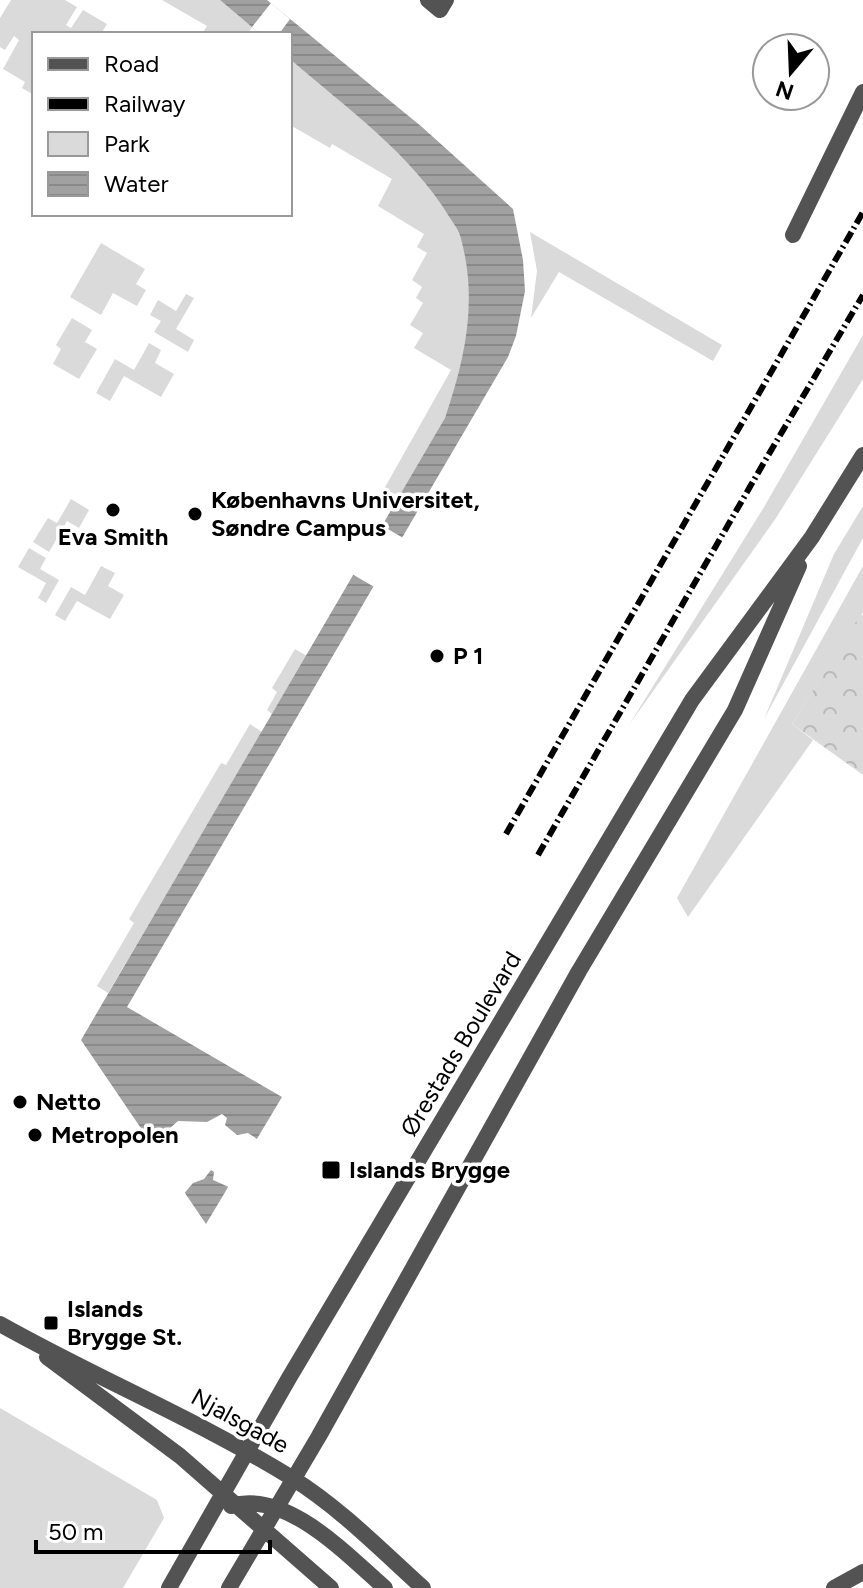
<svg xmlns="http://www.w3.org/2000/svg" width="863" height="1588" font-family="Figtree,sans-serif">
<defs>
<pattern id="park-crowns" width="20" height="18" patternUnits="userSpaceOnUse" patternTransform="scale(2)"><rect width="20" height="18" fill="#dadada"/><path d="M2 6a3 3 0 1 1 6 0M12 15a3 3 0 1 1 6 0" fill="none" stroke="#b9b9b9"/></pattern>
<pattern id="water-rules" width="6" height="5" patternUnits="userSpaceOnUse" patternTransform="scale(2)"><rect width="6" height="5" fill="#a1a1a1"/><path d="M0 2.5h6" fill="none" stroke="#898989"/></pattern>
</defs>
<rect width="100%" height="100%" fill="#fff"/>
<!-- green -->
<path fill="#dadada" d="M 11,0 L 65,0 L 77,7 L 66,25 L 71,28 L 83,10 L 107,24 L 101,34 L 34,34 L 34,95 L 22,88 L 25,82 L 3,69 L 19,40 L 14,36 L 5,50 L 0,47 L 0,18 Z
M 162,0 L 220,0 L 252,27 L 248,34 L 202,34 L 207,26 Z
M 290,59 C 347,109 428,164 459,234 C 469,256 471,295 469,319 C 467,353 459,389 444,420 C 430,449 411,477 395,505 L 380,496 L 451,370 L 414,348 L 423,333 L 410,325 L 423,303 L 416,298 L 422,287 L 412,280 L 427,253 L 417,247 L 424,234 L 378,206 L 392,179 L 332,144 L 330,148 L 290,125 Z
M 530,232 L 722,345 L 713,361 L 559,272 L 531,318 L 537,271 Z
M 101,243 L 145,269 L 136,284 L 146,290 L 137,306 L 113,293 L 101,315 L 70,297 Z
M 186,294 L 194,298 L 176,329 L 194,340 L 188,352 L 154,332 L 161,321 L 150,315 L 158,300 L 176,311 Z
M 72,318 L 92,330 L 85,342 L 97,349 L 79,379 L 53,364 L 61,349 L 56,345 Z
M 863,335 L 863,379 L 776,518 L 629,725 L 764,507 Z
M 149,343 L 161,350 L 155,363 L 174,374 L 161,397 L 124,376 L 110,401 L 96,393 L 115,359 L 134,370 Z
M 71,499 L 89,510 L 79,528 L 67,521 L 49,552 L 33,542 L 48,518 L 57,523 Z
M 863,506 L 863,538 L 764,719 L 834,554 Z
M 29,548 L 46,558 L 40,569 L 59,580 L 46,603 L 38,598 L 46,583 L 18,567 Z
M 101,566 L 115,573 L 108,586 L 124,595 L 110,619 L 77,601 L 65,621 L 55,615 L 71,587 L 85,595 Z
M 863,566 L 863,612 L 792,724 L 813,740 L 688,917 L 677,898 Z
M 295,649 L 307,656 L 272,714 L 267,710 L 277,692 L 272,688 Z
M 250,724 L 262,732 L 108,993 L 97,986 L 134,923 L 129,919 L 221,763 L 226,765 Z
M 0,1408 L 157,1500 L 164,1518 L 123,1588 L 0,1588 Z"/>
<!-- park -->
<path fill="url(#park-crowns)" d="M 861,614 L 863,616 L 863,775 L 792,724 Z"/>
<!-- water -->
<path fill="url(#water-rules)" d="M 220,0 L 267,0 L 422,127 L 513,209 L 523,260 L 525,291 L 516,336 L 508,357 L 127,1007 L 282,1097 L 206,1224 L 81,1040 L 445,418 C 465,359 478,301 461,239 C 459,231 454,224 450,218 C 411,153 346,108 290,59 L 290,34 L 260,34 Z"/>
<!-- pier -->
<path fill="#fff" d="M 271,3 L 290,19 L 279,34 L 260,34 L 252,27 Z
M 381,525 L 405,539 L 376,588 L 352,574 Z
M 222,1114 L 227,1118 L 225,1125 L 237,1135 L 248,1133 L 260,1141 L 231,1188 L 213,1180 L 214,1172 L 211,1170 L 204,1179 L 193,1183 L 182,1196 L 148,1148 L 178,1121 L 207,1122 Z"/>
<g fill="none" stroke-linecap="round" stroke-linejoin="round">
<!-- minor -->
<path stroke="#535353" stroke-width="16" d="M 428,0 L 440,10 L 446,0
M 793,235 L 863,92"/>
<!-- tertiary -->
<path stroke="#535353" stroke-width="16" d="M 0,1324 C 96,1378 198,1420 292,1478 C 340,1508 381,1550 423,1588
M 47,1357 L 180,1456 L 331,1588
M 231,1506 C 286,1489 347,1555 385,1588
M 169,1588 L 289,1378 L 692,700 L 812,537 L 863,455
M 229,1588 L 319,1436 L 579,971 L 735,710 L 799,566
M 834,1588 L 863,1572"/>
<!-- rail -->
<path stroke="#000" stroke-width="6" stroke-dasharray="12 4 2 4" stroke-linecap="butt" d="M 506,834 L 863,212
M 538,855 L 766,459 L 863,295"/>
</g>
<!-- markers -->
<g fill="#000" stroke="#fff" stroke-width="3">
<circle cx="113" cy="510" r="8"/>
<circle cx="195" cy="514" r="8"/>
<circle cx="437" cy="656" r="8"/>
<circle cx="20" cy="1102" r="8"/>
<circle cx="35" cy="1135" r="8"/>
<rect x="321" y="1160" width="20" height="20" rx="4"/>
<rect x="43" y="1315" width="16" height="16" rx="4"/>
</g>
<g text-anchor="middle" stroke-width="7" stroke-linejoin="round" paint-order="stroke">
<!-- poi labels -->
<g font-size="24" font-weight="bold" fill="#000" stroke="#fff" text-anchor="start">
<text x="211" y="508">Københavns Universitet,<tspan x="211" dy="28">Søndre Campus</tspan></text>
<text x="113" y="545" text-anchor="middle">Eva Smith</text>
<text x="453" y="664">P 1</text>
<text x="36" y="1110">Netto</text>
<text x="51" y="1143">Metropolen</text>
<text x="349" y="1178">Islands Brygge</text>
<text x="67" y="1317">Islands<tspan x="67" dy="28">Brygge St.</tspan></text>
</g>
<!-- street labels -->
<g font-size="24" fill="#000" stroke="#fff">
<text transform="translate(461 1044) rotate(-59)" y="8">Ørestads Boulevard</text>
<text transform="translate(240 1421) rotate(29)" y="8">Njalsgade</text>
</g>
</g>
<!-- legend -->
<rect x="32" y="32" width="260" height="184" fill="#ffffff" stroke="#999999" stroke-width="2"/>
<rect x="48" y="58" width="40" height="12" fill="#535353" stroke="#999999" stroke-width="2"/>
<text x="104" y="72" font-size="24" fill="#000000">Road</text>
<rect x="48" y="98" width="40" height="12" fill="#000000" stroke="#999999" stroke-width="2"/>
<text x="104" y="112" font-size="24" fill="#000000">Railway</text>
<rect x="48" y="132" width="40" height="24" fill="#dadada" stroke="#999999" stroke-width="2"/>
<text x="104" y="152" font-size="24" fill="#000000">Park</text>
<rect x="48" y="172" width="40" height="24" fill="url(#water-rules)" stroke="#999999" stroke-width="2"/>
<text x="104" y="192" font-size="24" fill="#000000">Water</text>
<!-- north arrow -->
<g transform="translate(791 72) rotate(199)"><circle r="38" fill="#ffffff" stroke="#999999" stroke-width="2"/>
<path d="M0-6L14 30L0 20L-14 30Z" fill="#000000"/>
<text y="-12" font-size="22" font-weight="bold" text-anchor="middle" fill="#000000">N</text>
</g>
<!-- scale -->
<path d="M36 1540v12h234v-12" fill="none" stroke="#000000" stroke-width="4"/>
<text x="48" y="1540" font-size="24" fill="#000000" stroke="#ffffff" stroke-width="6" paint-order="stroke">50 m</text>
</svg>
